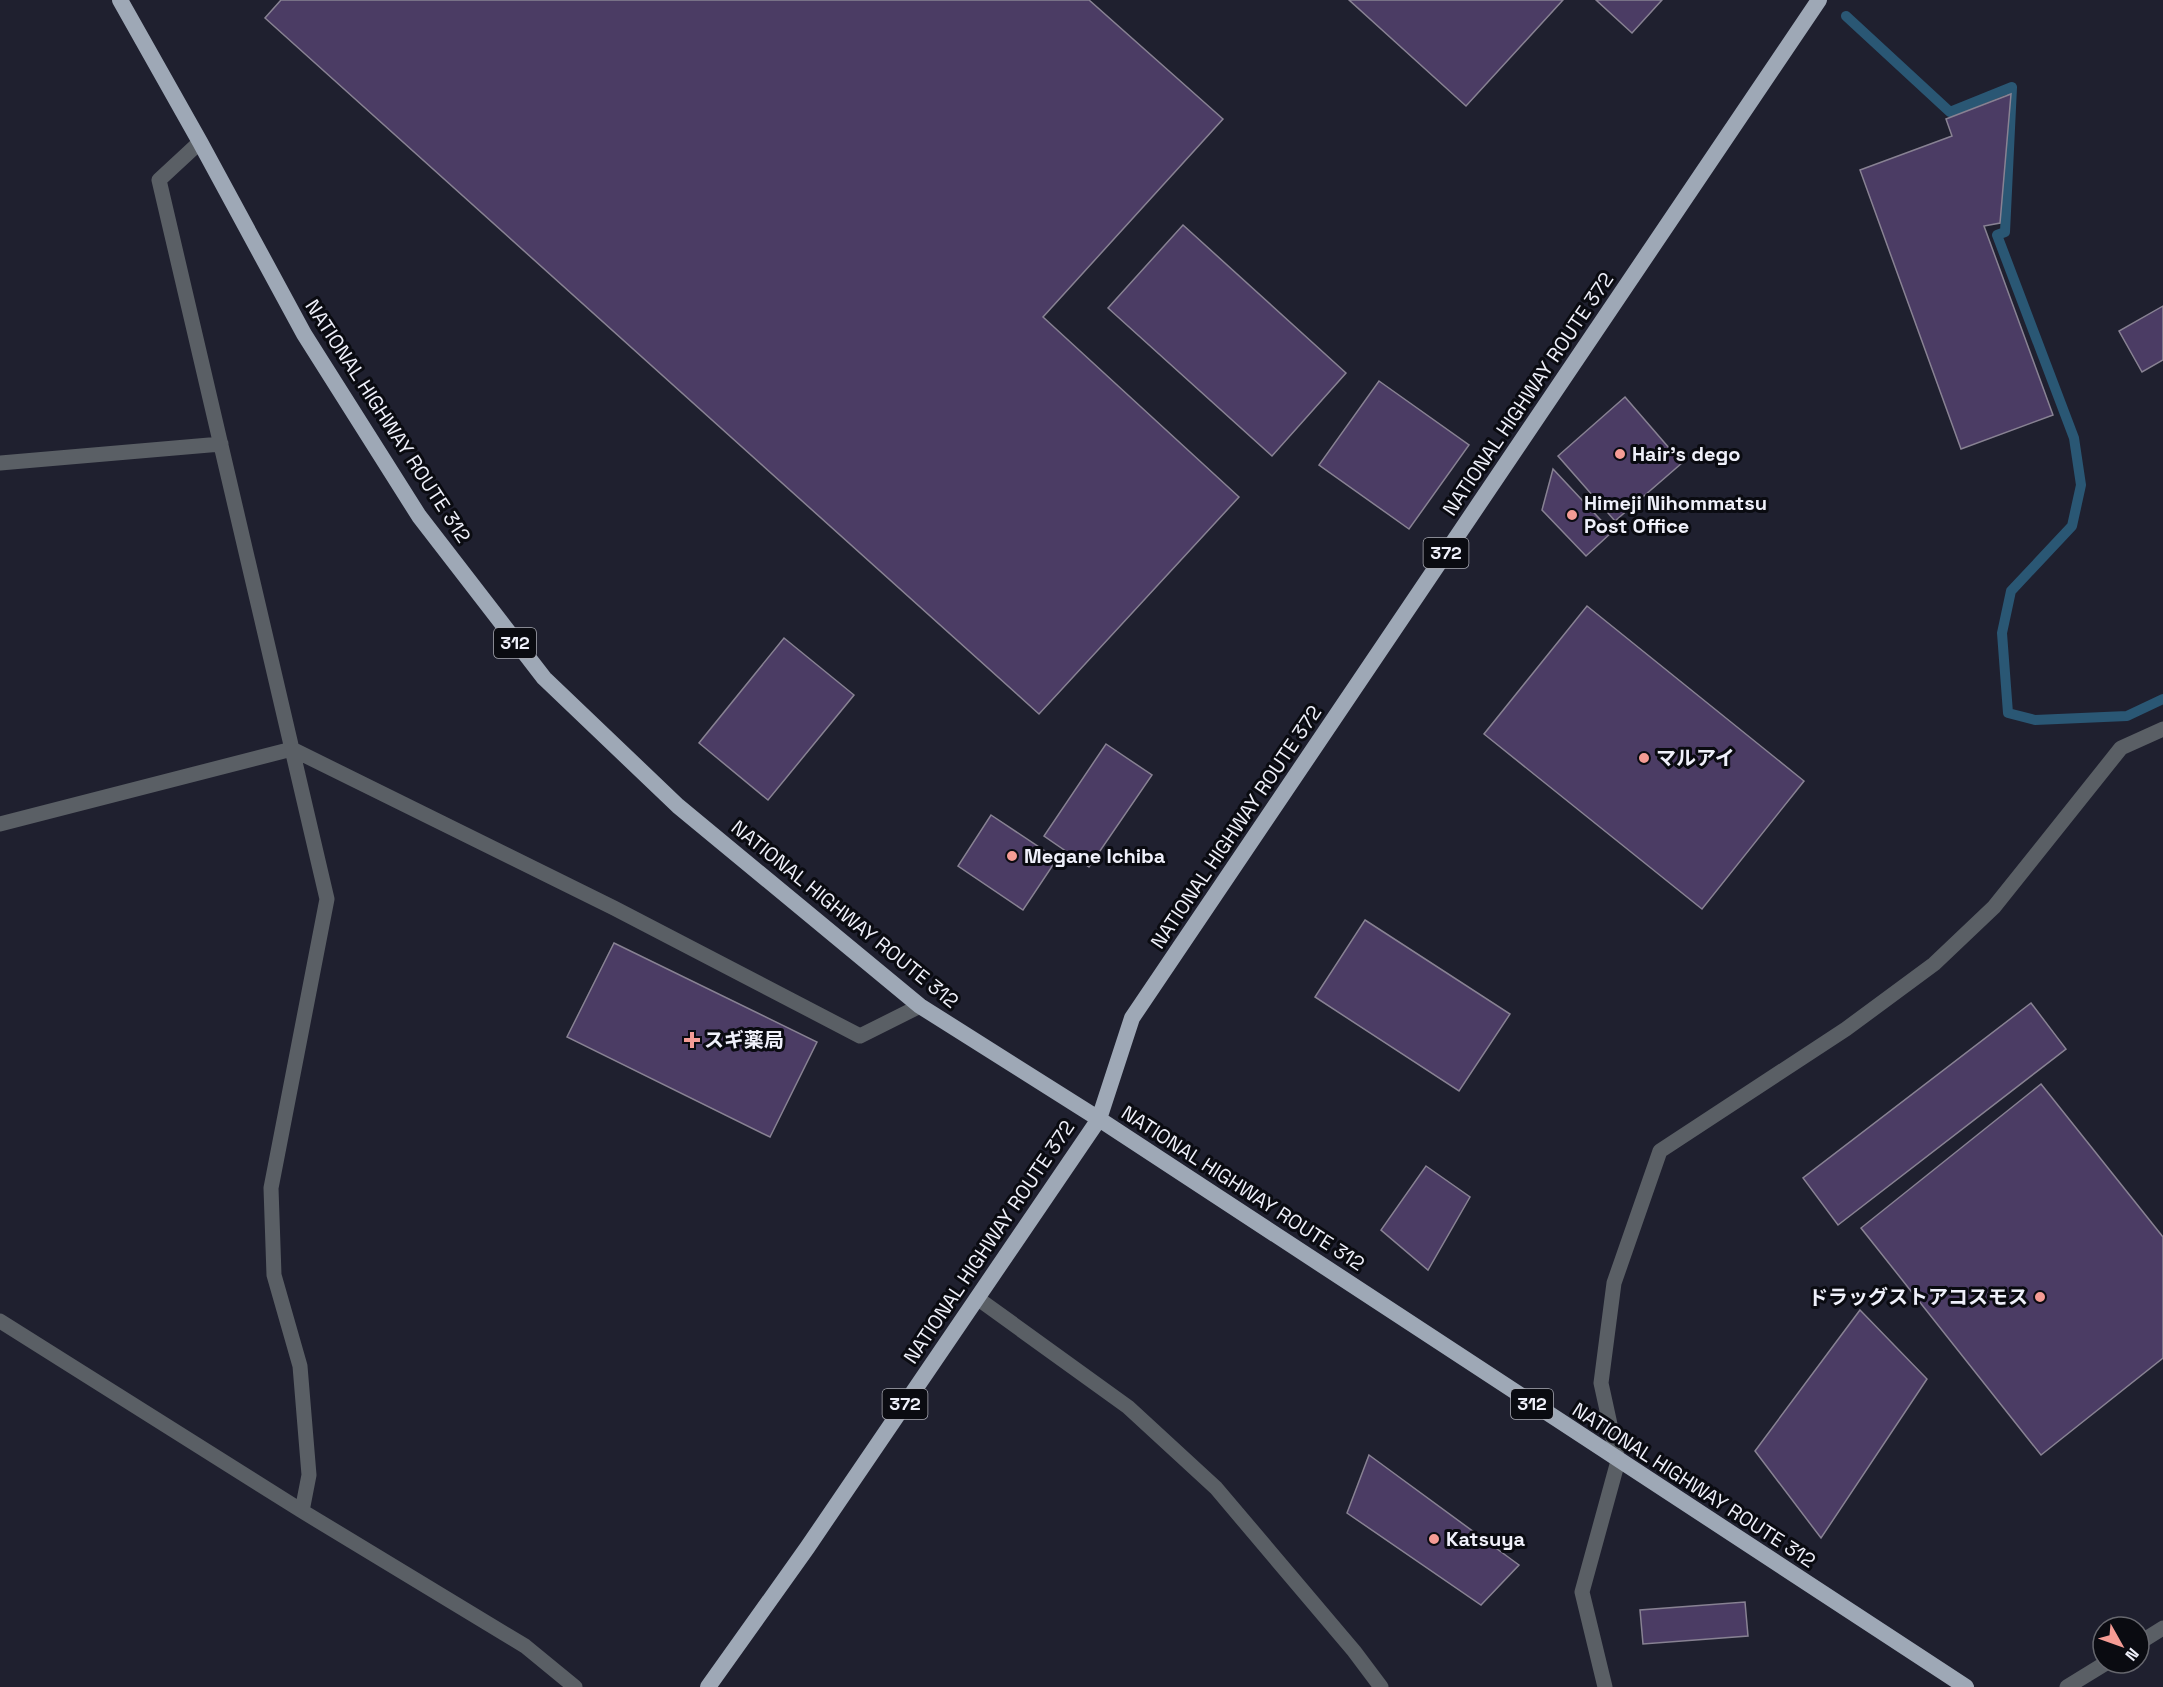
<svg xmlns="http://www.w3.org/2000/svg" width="2163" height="1687" font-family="'Space Grotesk','Noto Sans JP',sans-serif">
<rect width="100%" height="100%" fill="#1f202f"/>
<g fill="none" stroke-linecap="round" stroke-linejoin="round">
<!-- stream -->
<path stroke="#2a5774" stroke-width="10" d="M 1846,16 L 1950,112 L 2012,87 L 2005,232 L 1997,235 L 2074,438 L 2081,485 L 2072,526 L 2011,591 L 2002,633 L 2008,713 L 2035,720 L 2127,716 L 2163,699"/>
</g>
<!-- building -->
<path fill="#4b3c64" stroke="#888293" stroke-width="1.5" d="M 281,0 L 1089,0 L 1223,119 L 1043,317 L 1239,497 L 1039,714 L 265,18 Z
M 1349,0 L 1563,0 L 1466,106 Z
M 1596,0 L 1662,0 L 1632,33 Z
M 2011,94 L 2000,223 L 1984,226 L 2053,415 L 1961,449 L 1860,170 L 1952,136 L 1946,119 Z
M 1183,225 L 1346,373 L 1272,456 L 1108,308 Z
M 2163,306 L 2163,360 L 2142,372 L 2119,331 Z
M 1379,381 L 1469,445 L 1409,529 L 1319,465 Z
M 1625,397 L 1682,463 L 1615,521 L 1558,456 Z
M 1553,469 L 1612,532 L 1586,556 L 1542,510 Z
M 1587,606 L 1804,781 L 1702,909 L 1484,734 Z
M 784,638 L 854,695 L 768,800 L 699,743 Z
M 1106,744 L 1152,775 L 1089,867 L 1044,836 Z
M 991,815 L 1057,859 L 1023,910 L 958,866 Z
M 1365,920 L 1510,1014 L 1459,1091 L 1315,997 Z
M 614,943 L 817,1042 L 770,1137 L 567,1037 Z
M 2031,1003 L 2066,1049 L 1838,1225 L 1803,1178 Z
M 2041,1084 L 2163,1237 L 2163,1358 L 2041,1455 L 1861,1228 Z
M 1426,1166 L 1470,1197 L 1428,1270 L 1381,1230 Z
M 1860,1310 L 1927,1379 L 1821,1538 L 1755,1451 Z
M 1369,1455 L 1519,1565 L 1481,1605 L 1347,1513 Z
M 1745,1602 L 1748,1636 L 1643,1644 L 1640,1610 Z"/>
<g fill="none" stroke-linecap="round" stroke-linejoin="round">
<!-- minor -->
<path stroke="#5a5f65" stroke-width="15" d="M 200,142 L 159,180 L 327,899 L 271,1188 L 274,1275 L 300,1366 L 309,1475 L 302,1511
M 0,463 L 221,444
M 0,824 L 292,749 L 614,908 L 860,1036 L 920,1006
M 977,1298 L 1128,1407 L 1216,1488 L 1354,1651 L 1381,1687
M 0,1321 L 302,1511 L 525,1646 L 575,1687
M 1605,1687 L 1582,1592 L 1618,1461 L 1601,1383 L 1614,1283 L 1660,1151 L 1846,1029 L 1934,964 L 1994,907 L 2121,748 L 2163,729"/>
<!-- tertiary -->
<path stroke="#5a5f65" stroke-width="15" d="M 2139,1643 L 2163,1628
M 2067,1687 L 2106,1663"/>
<!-- trunk -->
<path stroke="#9ea8b6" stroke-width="16" d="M 120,0 L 200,142 L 304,334 L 419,516 L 544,678 L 678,806 L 920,1006 L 1099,1119 L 1966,1687
M 708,1687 L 807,1548 L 1099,1119 L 1132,1018 L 1819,0"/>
</g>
<!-- markers -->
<g fill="#f59c95" stroke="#0a0b11" stroke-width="2">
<circle cx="1620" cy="454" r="6"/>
<circle cx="1572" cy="515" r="6"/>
<circle cx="1644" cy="758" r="6"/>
<circle cx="1012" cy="856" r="6"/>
<path d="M689 1031h6v6h6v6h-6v6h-6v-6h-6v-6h6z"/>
<circle cx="2040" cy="1297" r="6"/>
<circle cx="1434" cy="1539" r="6"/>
</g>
<g text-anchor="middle" stroke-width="6" stroke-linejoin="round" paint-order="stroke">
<!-- shield labels -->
<g fill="#0a0b11" stroke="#aaabb4" stroke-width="1.5">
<rect x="1423.5" y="538" width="45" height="30" rx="4.5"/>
<rect x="494" y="628" width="42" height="30" rx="4.5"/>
<rect x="882.5" y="1389" width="45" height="30" rx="4.5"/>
<rect x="1511" y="1389" width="42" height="30" rx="4.5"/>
</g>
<g font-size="18" font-weight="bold" fill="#eff0fa">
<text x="1446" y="559">372</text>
<text x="515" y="649">312</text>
<text x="905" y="1410">372</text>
<text x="1532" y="1410">312</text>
</g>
<!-- street labels -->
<g font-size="20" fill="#eff0fa" stroke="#0a0b11">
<text transform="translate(1528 394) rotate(-56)" y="7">NATIONAL HIGHWAY ROUTE 372</text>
<text transform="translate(388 421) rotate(57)" y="7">NATIONAL HIGHWAY ROUTE 312</text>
<text transform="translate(1236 827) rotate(-56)" y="7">NATIONAL HIGHWAY ROUTE 372</text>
<text transform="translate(845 914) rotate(39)" y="7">NATIONAL HIGHWAY ROUTE 312</text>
<text transform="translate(1243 1188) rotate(33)" y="7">NATIONAL HIGHWAY ROUTE 312</text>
<text transform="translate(989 1242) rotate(-56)" y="7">NATIONAL HIGHWAY ROUTE 372</text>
<text transform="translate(1694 1485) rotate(33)" y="7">NATIONAL HIGHWAY ROUTE 312</text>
</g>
<!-- poi labels -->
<g font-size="20" font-weight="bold" fill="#eff0fa" stroke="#0a0b11" text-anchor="start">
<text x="1632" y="461">Hair’s dego</text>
<text x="1584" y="510">Himeji Nihommatsu<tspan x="1584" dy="23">Post Office</tspan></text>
<text x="1656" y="765">マルアイ</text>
<text x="1024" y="863">Megane Ichiba</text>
<text x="704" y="1047">スギ薬局</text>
<text x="2028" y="1304" text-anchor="end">ドラッグストアコスモス</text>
<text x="1446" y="1546">Katsuya</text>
</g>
</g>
<!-- north arrow -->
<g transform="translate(2121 1645) rotate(130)"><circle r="28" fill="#0a0b11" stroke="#66676e" stroke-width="1.5"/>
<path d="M0-4.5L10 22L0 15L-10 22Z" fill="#f59c95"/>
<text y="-9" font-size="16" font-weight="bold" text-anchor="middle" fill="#eff0fa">N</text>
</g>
</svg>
